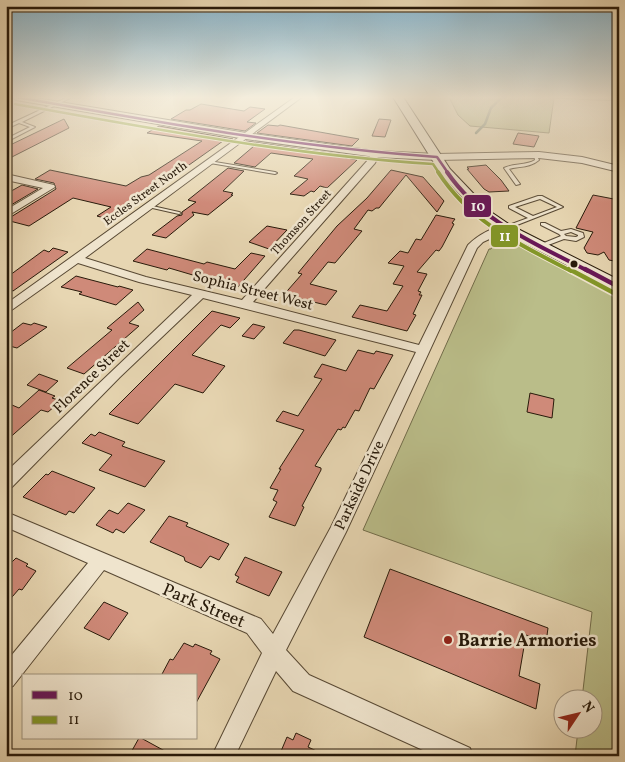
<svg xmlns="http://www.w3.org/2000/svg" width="625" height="762" font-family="Vollkorn,serif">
<rect width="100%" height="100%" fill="#e7d6b2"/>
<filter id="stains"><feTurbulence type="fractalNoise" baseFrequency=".004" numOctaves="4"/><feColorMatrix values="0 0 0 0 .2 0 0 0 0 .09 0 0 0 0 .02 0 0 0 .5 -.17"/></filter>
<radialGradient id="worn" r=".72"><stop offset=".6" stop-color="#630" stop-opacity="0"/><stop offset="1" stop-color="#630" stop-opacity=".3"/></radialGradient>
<!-- green -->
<path fill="#babd89" stroke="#716c4a" d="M 449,97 L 613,97 L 618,101 L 554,98 L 549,133 L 470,126 L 458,115 Z
M 502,240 C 515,239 558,262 571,269 L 569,271 L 576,275 L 579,273 L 608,290 L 619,299 L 619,756 L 575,756 L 578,730 L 592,730 L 592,700 L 582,699 L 592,612 L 363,530 L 489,249 L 491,249 L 494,243 Z"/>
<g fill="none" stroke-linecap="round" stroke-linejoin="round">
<!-- stream -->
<path stroke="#6b7a68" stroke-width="2.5" d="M 476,133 L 485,124 L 491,108 L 502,97"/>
</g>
<!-- building -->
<path fill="#cf8a79" stroke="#281a0a" d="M 201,104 L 244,111 L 250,107 L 265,109 L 247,122 L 256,123 L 245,131 L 171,119 L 186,110 L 190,110 Z
M 64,119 L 69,128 L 6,160 L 6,147 Z
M 379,119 L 391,120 L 385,137 L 372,136 Z
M 268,125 L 278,126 L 280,125 L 359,139 L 352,146 L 257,133 Z
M 159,126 L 233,139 L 229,142 L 223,141 L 111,220 L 97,216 L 111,207 L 73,198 L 29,226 L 6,220 L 56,189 L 54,183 L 35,179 L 50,170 L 126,186 L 141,177 L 149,175 L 202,141 L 147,133 Z
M 518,133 L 539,136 L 534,147 L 513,144 Z
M 246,141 L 344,155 L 342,157 L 357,160 L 327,188 L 320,186 L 314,192 L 311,191 L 304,196 L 290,194 L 308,179 L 294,176 L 313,159 L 271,153 L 255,167 L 234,163 L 254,146 L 242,144 Z
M 486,165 L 501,180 L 509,191 L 489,192 L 484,189 L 467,169 L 469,169 L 467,167 Z
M 228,168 L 244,171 L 223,191 L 233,193 L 231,195 L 233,195 L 208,215 L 192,212 L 194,215 L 166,238 L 152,235 L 177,216 L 182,215 L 182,212 L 196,202 L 188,200 Z
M 391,170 L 423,177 L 444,201 L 437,212 L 406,175 L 379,208 L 376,208 L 372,211 L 368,210 L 354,229 L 362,231 L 335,263 L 328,262 L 310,284 L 337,291 L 326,305 L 297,298 L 294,301 L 281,298 L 302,274 L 298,273 L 337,226 L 367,198 Z
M 22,185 L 38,189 L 6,208 L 6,194 Z
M 593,195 L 619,200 L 619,262 L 609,260 L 604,252 L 598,255 L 587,253 L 584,248 L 593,232 L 576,228 Z
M 436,215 L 455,219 L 452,223 L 454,224 L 442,247 L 439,251 L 436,250 L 417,272 L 427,274 L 418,291 L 421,292 L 419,295 L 422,295 L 413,314 L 416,315 L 407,331 L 352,317 L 360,305 L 387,311 L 403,286 L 393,284 L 404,266 L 388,263 L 400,251 L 408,253 L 416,239 L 421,240 Z
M 267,226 L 287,230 L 269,249 L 249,242 Z
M 53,248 L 68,252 L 13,291 L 6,289 L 6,278 L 44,250 L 49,252 Z
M 147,249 L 204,264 L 207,262 L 235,269 L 251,253 L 265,256 L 237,288 L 169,268 L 167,270 L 133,261 Z
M 76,276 L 118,287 L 119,286 L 133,290 L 116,305 L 79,294 L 82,292 L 61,287 Z
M 138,302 L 144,310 L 129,323 L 139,326 L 84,374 L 67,368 L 112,330 L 107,328 Z
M 212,311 L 240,318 L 230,328 L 221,325 L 192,355 L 225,366 L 203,393 L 175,384 L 138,424 L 109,414 Z
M 23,323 L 31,325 L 34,323 L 47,327 L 17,348 L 6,345 L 6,336 Z
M 253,324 L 265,327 L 254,339 L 242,336 Z
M 294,330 L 299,330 L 336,340 L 325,356 L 283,343 Z
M 358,350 L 374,354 L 376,351 L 393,355 L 374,389 L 370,388 L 359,411 L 355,410 L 345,428 L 343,427 L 341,430 L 338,429 L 315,466 L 321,468 L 321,470 L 302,506 L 304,507 L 295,526 L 269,517 L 277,502 L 273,500 L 278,490 L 270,488 L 281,469 L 279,469 L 304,430 L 276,421 L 283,411 L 298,416 L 322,379 L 314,377 L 322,364 L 346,371 Z
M 39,374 L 58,381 L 46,392 L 27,385 Z
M 39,390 L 55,396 L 52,398 L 61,401 L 48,412 L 41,410 L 6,441 L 6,410 L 12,405 L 19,408 Z
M 530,393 L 554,399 L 552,418 L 527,412 Z
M 99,432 L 125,442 L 122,446 L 165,461 L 145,487 L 99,470 L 112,455 L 82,443 L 91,434 L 95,436 Z
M 52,471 L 95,488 L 74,513 L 69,511 L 66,515 L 23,497 L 46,474 L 48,475 Z
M 128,503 L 145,510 L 124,533 L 116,529 L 113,533 L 96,525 L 109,510 L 118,514 Z
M 169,516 L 188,523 L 186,526 L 229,544 L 219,560 L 210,556 L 201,568 L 185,561 L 184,557 L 150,542 Z
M 245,557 L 282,572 L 269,596 L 236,582 L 239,577 L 235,575 Z
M 16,558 L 28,564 L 26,566 L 36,571 L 22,590 L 19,589 L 6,604 L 6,568 Z
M 390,569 L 548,628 L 546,643 L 526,635 L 519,676 L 540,684 L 536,709 L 364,637 Z
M 104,602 L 128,613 L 109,640 L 84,628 Z
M 184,643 L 193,647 L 195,644 L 212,651 L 210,654 L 220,659 L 196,703 L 196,676 L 161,676 L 170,659 L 173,660 Z
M 296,733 L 311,740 L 308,747 L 327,756 L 279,756 L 287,737 L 293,740 Z
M 139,738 L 141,738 L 174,756 L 129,756 Z"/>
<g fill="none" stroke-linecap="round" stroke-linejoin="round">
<!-- service casing -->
<g stroke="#584934" stroke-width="2">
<path id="service" d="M 68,97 L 72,97 L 22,122 L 35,127 L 6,142 L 6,139 L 30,127 L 19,123 L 6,129 L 6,126 Z
M 534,154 L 536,154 L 539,160 C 530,168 519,166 509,169 L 520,184 L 516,185 L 504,168 C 514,163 525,166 535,160 Z
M 209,161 L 275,172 L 277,173 L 275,174 L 210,163 L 209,163 Z
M 538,196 L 542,196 L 563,207 L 507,229 L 503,229 L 503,227 L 528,218 L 509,208 L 509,206 ZM 540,199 L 557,207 L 533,216 L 515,207 Z
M 148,205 L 179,212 L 181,213 L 179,214 L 148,207 Z
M 541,223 L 545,223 L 561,231 L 571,229 L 583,233 L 584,237 L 576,241 L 564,239 L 543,247 L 539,247 L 539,245 L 561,236 L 559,234 L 541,225 ZM 571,232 L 578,235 L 578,236 L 576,237 L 566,236 L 564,234 Z"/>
</g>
<!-- minor casing -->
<g stroke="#584934" stroke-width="2">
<path id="minor" d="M 295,97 L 302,97 L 85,258 L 146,277 L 242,300 L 368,160 L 372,152 L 378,152 L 379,154 L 375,163 L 253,302 L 419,345 L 468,245 C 477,236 496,224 509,226 L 509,230 L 483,242 L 477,248 L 346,532 L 286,650 L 309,675 L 470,748 L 473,756 L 436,756 L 293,691 L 276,671 L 235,756 L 212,756 L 262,653 L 247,633 L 104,570 L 13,686 L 6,689 L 6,662 L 88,563 L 6,527 L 6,512 L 261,619 L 273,634 L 331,527 L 416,352 L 203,298 L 120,377 L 12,487 L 6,488 L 6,472 L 192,295 L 139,282 L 78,263 L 6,314 L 6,304 Z
M 6,174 L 54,185 L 55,187 L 6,217 L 6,210 L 43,188 L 6,180 Z"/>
</g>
<!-- tertiary casing -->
<g stroke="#584934" stroke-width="2">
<path id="tertiary" d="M 12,97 L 30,97 L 246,133 L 375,151 L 437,154 L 539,152 L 582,157 L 619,166 L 619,172 L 582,163 L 539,158 L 437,160 L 375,157 L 246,139 L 16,100 Z"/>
</g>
<!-- secondary casing -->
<g stroke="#281a0a" stroke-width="2">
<path id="secondary" d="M 393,97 L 403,97 L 450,169 L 491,212 L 510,225 L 619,280 L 619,292 L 500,231 L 481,218 L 441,174 Z"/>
</g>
<!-- service -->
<use href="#service" fill="#efe4cd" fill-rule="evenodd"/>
<!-- minor -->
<use href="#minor" fill="#efe4cd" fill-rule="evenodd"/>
<!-- tertiary -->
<use href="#tertiary" fill="#efe4cd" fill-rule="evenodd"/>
<!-- secondary -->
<use href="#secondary" fill="#efe4cd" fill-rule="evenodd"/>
<!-- bus-1-far2 casing -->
<g stroke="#efe4cd" stroke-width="4.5">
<path id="bus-1-far2" d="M 16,97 C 156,122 295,147 437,157 L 448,173"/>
</g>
<!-- bus-1-far1 casing -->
<g stroke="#efe4cd" stroke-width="6">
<path id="bus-1-far1" d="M 447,172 C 482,223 535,243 588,271"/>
</g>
<!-- bus-1 casing -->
<g stroke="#efe4cd" stroke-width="8">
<path id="bus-1" d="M 585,269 L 619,287"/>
</g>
<!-- bus-2-far2 casing -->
<g stroke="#efe4cd" stroke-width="4.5">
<path id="bus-2-far2" d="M 15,104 C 154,129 292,155 433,164 L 439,173"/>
</g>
<!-- bus-2-far1 casing -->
<g stroke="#efe4cd" stroke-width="6">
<path id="bus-2-far1" d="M 438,172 C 471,223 519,244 571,271"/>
</g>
<!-- bus-2 casing -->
<g stroke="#efe4cd" stroke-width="8">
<path id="bus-2" d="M 569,269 L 616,294"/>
</g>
<!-- bus-1-far2 -->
<use href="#bus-1-far2" stroke="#681757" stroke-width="2.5"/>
<!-- bus-1-far1 -->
<use href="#bus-1-far1" stroke="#681757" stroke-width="4"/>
<!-- bus-1 -->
<use href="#bus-1" stroke="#681757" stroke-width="4.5"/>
<!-- bus-2-far2 -->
<use href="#bus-2-far2" stroke="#839727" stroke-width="2.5"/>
<!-- bus-2-far1 -->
<use href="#bus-2-far1" stroke="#839727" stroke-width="4"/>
<!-- bus-2 -->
<use href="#bus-2" stroke="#839727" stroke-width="4.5"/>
</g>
<!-- sky -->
<linearGradient id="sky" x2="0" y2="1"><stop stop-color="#88b6ce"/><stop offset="0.48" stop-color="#f4eddc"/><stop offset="1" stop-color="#f4eddc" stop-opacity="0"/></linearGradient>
<rect width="625" height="203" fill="url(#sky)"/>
<!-- markers -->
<circle fill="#281a0a" stroke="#efe4cd" stroke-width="2" cx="574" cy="264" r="4.5"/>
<circle fill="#8f2418" stroke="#efe4cd" stroke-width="2" cx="448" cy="640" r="5"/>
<g text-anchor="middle" stroke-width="5" stroke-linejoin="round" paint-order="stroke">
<!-- far-street labels -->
<g font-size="12" fill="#281a0a" stroke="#efe4cd">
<text transform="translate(145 193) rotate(-36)" y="4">Eccles Street North</text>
<text transform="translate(301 222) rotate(-48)" y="4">Thomson Street</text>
</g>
<!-- street labels -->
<g font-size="15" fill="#281a0a" stroke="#efe4cd">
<text transform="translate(253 290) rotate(14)" y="5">Sophia Street West</text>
<text transform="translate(91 376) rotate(-44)" y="5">Florence Street</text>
<text transform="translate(359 485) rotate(-65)" y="5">Parkside Drive</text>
</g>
<!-- near-street labels -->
<g font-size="18" fill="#281a0a" stroke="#efe4cd">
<text transform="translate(204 605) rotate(23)" y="6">Park Street</text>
</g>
<!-- near-poi labels -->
<g font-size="18" font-weight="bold" fill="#281a0a" stroke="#efe4cd" text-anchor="start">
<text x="458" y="646">Barrie Armories</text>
</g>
</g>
<g stroke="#efe4cd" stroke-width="2">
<rect x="463" y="194" width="29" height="24" rx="5" fill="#681757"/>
<rect x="490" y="224" width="29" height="24" rx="5" fill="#839727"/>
</g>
<g font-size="14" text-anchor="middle" font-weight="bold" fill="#fff">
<text x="478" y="211">10</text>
<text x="505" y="241">11</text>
</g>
<!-- margin -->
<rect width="625" height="762" fill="none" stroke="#e7d6b2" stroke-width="25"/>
<rect x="8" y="8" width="610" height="747" fill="none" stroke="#281a0a" stroke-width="2.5"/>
<rect x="12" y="12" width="600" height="737" fill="none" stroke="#281a0a"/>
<!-- legend -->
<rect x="22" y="674" width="175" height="65" fill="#efe4cd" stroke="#9f937f"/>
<rect x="32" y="691" width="25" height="8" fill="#681757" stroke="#9f937f"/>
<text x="68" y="700" font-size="15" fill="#281a0a">10</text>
<rect x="32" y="716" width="25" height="8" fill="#839727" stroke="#9f937f"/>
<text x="68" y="724" font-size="15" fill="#281a0a">11</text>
<!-- north arrow -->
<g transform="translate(578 714) rotate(55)"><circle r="24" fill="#efe4cd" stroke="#9f937f"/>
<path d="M0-4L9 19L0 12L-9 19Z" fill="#8f2418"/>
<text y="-8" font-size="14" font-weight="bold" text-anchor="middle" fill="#281a0a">N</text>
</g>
<rect width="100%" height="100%" filter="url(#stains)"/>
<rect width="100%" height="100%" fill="url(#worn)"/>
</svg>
